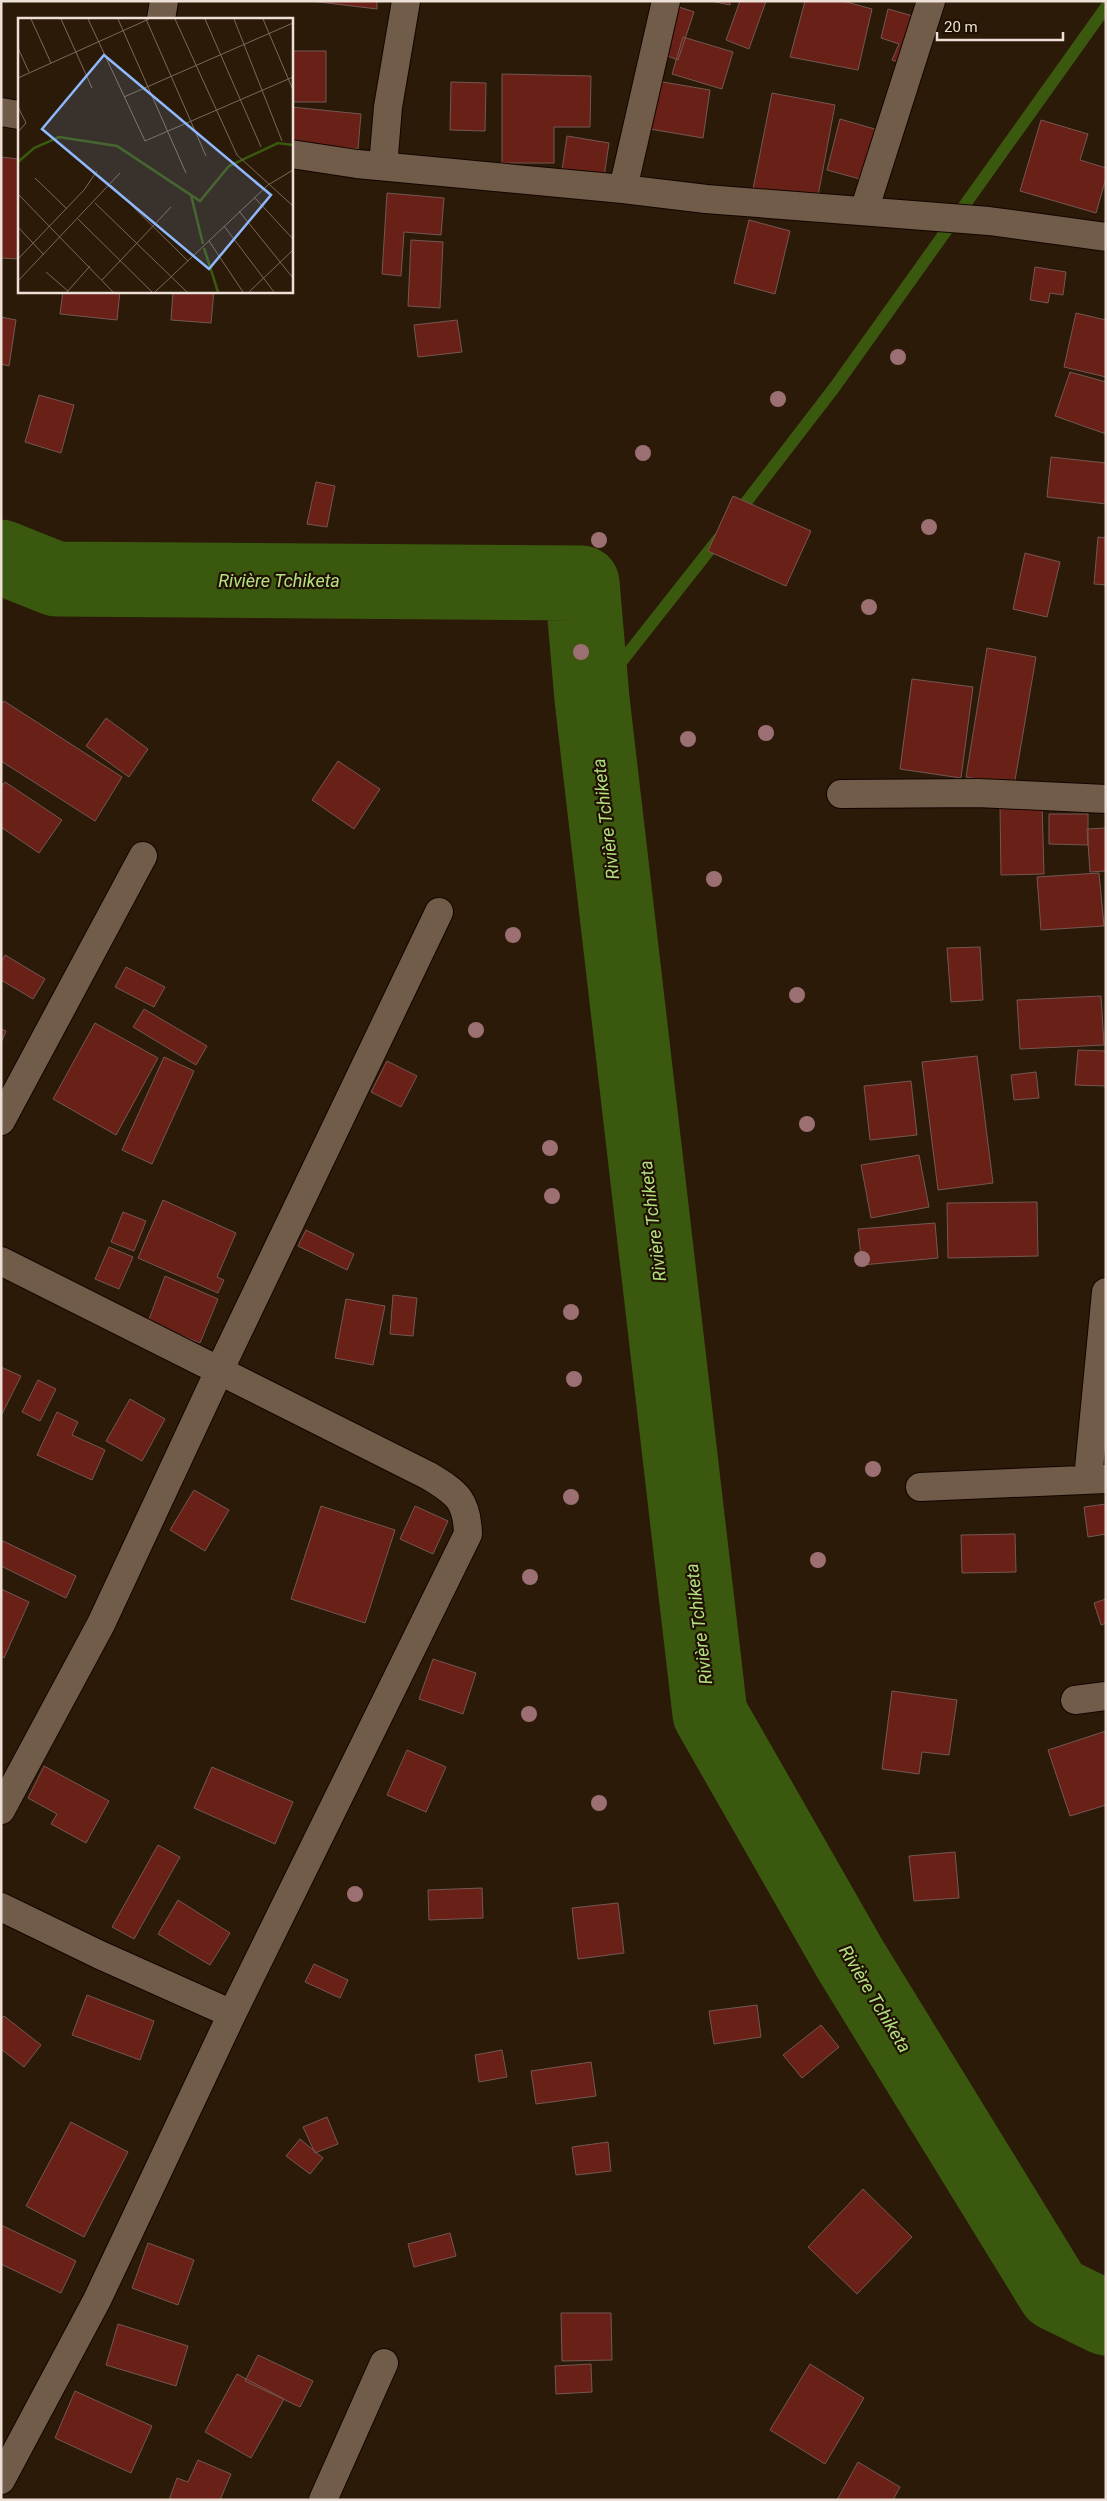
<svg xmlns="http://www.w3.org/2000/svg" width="1107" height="2501" font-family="Roboto,sans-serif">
<rect width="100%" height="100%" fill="#2b1a08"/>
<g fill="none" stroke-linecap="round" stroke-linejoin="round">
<!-- stream -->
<path stroke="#3a590e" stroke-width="12" d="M 737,514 L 834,388 L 1106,7
M 592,699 L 719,538"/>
<!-- river -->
<path stroke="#3a590e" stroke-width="75" d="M 1,557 L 56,579 L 582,583 L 592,699 L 710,1714 L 850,1959 L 1055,2293 L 1106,2318"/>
</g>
<!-- building -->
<path fill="#692117" stroke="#745752" d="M 311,1 L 377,1 L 377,9 Z
M 711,1 L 730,1 L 730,5 Z
M 740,1 L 766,1 L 749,49 L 726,40 Z
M 805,1 L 843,1 L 872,9 L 858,70 L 790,57 Z
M 673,5 L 694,12 L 678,60 L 657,52 Z
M 888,9 L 920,18 L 905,64 L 892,60 L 899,44 L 881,38 Z
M 683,37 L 733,52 L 722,89 L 672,74 Z
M 291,51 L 326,51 L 326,102 L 291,102 Z
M 502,74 L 591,76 L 590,127 L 554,127 L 554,163 L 502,163 Z
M 651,80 L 710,90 L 703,138 L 644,128 Z
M 451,82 L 486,83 L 485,131 L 450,130 Z
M 772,93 L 835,105 L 817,201 L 753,189 Z
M 291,107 L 361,114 L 358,149 L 291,143 Z
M 840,119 L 885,132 L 871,182 L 827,170 Z
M 1041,120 L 1088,134 L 1080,160 L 1106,168 L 1106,178 L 1096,213 L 1020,191 Z
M 567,136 L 609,143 L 604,177 L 562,170 Z
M 1,157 L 19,159 L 19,259 L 1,258 Z
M 387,193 L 444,198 L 441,235 L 404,232 L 401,276 L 382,274 Z
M 749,220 L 790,231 L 775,294 L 734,283 Z
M 411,240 L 443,242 L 440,308 L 408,306 Z
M 1035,267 L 1066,272 L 1063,295 L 1050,293 L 1048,303 L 1030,300 Z
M 63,291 L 120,291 L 117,320 L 60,314 Z
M 173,291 L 214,291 L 211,323 L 171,320 Z
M 1076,313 L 1106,320 L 1106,377 L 1064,367 Z
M 1,317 L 16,320 L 9,366 L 1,364 Z
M 457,320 L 462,352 L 418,357 L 414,325 Z
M 1070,372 L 1106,382 L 1106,434 L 1055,416 Z
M 39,395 L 74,405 L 61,453 L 25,442 Z
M 1051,457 L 1106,463 L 1106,504 L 1047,497 Z
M 316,482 L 335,486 L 327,527 L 307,524 Z
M 733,496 L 811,531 L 786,586 L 708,551 Z
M 1098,537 L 1106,538 L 1106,585 L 1094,584 Z
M 1025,553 L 1060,562 L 1047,617 L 1013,609 Z
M 987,648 L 1036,657 L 1014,786 L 966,777 Z
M 912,679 L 973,687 L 961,778 L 900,769 Z
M 4,701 L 122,777 L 95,821 L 1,761 L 1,704 Z
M 106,718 L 148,749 L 129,777 L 86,746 Z
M 338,761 L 380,789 L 354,829 L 312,800 Z
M 5,782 L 62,820 L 39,853 L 1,827 L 1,787 Z
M 1042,805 L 1044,874 L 1001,875 L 1000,806 Z
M 1049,814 L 1088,814 L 1088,845 L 1049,844 Z
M 1106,828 L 1106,871 L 1090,872 L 1087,829 Z
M 1099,873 L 1104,926 L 1041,930 L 1037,877 Z
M 980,947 L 983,1000 L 951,1002 L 947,948 Z
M 5,955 L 45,979 L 33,999 L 1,980 L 1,963 Z
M 126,967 L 165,987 L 154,1007 L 115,987 Z
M 1101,996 L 1104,1045 L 1020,1049 L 1017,1000 Z
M 144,1009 L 207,1046 L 196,1065 L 133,1027 Z
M 95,1023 L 158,1058 L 116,1135 L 53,1099 Z
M 1,1029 L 6,1031 L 1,1043 Z
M 1078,1050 L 1106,1051 L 1106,1086 L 1075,1085 Z
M 977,1056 L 993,1183 L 938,1190 L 922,1062 Z
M 164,1057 L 194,1071 L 152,1164 L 122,1150 Z
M 387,1061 L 417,1076 L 401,1107 L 371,1092 Z
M 1036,1072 L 1039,1098 L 1014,1100 L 1011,1075 Z
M 911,1081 L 917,1135 L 870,1140 L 864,1086 Z
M 919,1155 L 929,1207 L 871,1218 L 861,1165 Z
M 163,1200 L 236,1233 L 217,1277 L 224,1280 L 218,1293 L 138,1258 Z
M 1037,1202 L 1038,1256 L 948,1258 L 947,1203 Z
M 123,1212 L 146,1221 L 134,1251 L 111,1242 Z
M 935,1223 L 938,1258 L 862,1265 L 858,1229 Z
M 306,1230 L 354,1254 L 347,1270 L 298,1246 Z
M 109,1247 L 133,1257 L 119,1289 L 95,1279 Z
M 165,1276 L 218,1299 L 200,1343 L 148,1322 Z
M 393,1295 L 417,1298 L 413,1336 L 390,1334 Z
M 346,1299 L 385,1306 L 373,1365 L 335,1358 Z
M 1,1367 L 21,1376 L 1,1416 Z
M 38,1380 L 56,1389 L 40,1421 L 22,1412 Z
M 130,1399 L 165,1419 L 142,1461 L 106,1441 Z
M 57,1412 L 78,1422 L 72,1435 L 105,1450 L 92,1480 L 37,1455 Z
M 194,1490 L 229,1510 L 205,1551 L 170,1530 Z
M 1106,1504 L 1106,1534 L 1088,1537 L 1084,1507 Z
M 321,1506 L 395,1530 L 365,1623 L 291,1599 Z
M 415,1506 L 448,1521 L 433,1554 L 400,1539 Z
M 1015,1534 L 1016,1572 L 962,1573 L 961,1535 Z
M 1,1540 L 76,1576 L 66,1598 L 1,1566 Z
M 1,1589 L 29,1602 L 4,1658 L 1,1656 Z
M 1106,1599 L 1106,1623 L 1101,1625 L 1094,1603 Z
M 433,1659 L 476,1673 L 463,1714 L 419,1699 Z
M 892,1691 L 957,1700 L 949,1755 L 922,1752 L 919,1774 L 882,1769 Z
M 1106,1731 L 1106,1805 L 1070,1816 L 1048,1750 Z
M 407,1750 L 446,1767 L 426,1812 L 387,1795 Z
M 44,1766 L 109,1801 L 86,1843 L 51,1824 L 57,1814 L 28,1798 Z
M 212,1767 L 293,1802 L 275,1844 L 194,1808 Z
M 158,1845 L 180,1857 L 134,1939 L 112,1927 Z
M 955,1852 L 959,1898 L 914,1901 L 909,1856 Z
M 482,1888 L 483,1918 L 429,1920 L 428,1890 Z
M 178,1900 L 230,1933 L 210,1965 L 158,1934 Z
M 618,1903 L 624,1953 L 578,1959 L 572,1908 Z
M 314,1964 L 348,1980 L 340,1998 L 305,1982 Z
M 87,1995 L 154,2021 L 140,2060 L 72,2035 Z
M 757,2005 L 761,2037 L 714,2044 L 709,2011 Z
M 4,2016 L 41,2045 L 24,2067 L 1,2049 L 1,2019 Z
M 821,2025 L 839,2047 L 802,2078 L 783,2055 Z
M 502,2050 L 507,2077 L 479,2082 L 475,2055 Z
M 591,2062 L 596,2096 L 536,2104 L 531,2071 Z
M 327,2117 L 338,2144 L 315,2153 L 303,2127 Z
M 71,2122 L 128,2152 L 84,2237 L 26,2206 Z
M 300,2139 L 323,2158 L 310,2174 L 286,2156 Z
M 608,2142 L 611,2171 L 576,2175 L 572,2147 Z
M 863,2189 L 912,2237 L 857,2294 L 808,2247 Z
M 1,2225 L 76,2261 L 61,2293 L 1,2264 Z
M 450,2233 L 456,2256 L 414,2267 L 408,2244 Z
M 148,2243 L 194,2260 L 178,2305 L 132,2288 Z
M 561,2313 L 611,2313 L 612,2360 L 562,2361 Z
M 118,2324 L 188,2346 L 176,2386 L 106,2365 Z
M 258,2355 L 313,2381 L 300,2407 L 245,2381 Z
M 591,2364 L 592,2392 L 556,2394 L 555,2366 Z
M 810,2364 L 864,2398 L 825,2464 L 770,2430 Z
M 237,2374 L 284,2399 L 251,2458 L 205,2432 Z
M 75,2391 L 152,2426 L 131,2473 L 55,2438 Z
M 198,2460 L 231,2474 L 220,2500 L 169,2500 L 177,2478 L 188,2482 Z
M 858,2462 L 900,2487 L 893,2500 L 837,2500 Z"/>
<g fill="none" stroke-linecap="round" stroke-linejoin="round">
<!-- minor casing -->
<g stroke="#130500" stroke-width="30">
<path id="minor" d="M 161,19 L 164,1
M 1,112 L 19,115
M 291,154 L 357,164 L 623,189 L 706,199 L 989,221 L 1106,237
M 383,166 L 388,107 L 406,1
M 623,189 L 666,1
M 864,211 L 931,1
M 841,794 L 978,793 L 1106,799
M 1,1121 L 143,856
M 1,1261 L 429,1476 C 457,1493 467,1500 468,1534 L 232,2014 L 97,2300 L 1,2480
M 1088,1479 L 1106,1292
M 920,1487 L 1106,1479
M 1075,1700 L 1106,1696
M 1,1810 L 101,1624 L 220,1369 L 439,912
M 1,1907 L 100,1955 L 232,2014
M 323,2500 L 384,2363"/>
</g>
<!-- minor -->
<use href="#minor" stroke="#715c49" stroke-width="28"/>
</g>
<!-- trees -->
<g fill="#9c7073">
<circle cx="898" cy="357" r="8"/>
<circle cx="778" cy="399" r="8"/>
<circle cx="643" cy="453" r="8"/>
<circle cx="929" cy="527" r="8"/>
<circle cx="599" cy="540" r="8"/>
<circle cx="869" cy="607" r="8"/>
<circle cx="581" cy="652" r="8"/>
<circle cx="766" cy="733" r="8"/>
<circle cx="688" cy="739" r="8"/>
<circle cx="714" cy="879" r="8"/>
<circle cx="513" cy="935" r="8"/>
<circle cx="797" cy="995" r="8"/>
<circle cx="476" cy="1030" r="8"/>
<circle cx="807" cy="1124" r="8"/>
<circle cx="550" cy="1148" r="8"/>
<circle cx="552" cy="1196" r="8"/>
<circle cx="862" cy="1259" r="8"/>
<circle cx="571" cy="1312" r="8"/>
<circle cx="574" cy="1379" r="8"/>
<circle cx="873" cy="1469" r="8"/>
<circle cx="571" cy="1497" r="8"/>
<circle cx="818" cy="1560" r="8"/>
<circle cx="530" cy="1577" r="8"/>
<circle cx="529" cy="1714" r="8"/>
<circle cx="599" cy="1803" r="8"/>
<circle cx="355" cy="1894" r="8"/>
</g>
<g text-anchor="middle" stroke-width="4.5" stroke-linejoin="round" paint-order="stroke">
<!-- water labels -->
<g font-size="18" font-style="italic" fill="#b2e180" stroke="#211102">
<text x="279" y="587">Rivière Tchiketa</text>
<text transform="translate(606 819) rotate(-97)" y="6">Rivière Tchiketa</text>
<text transform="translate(653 1221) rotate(-97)" y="6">Rivière Tchiketa</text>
<text transform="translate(699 1624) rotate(-97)" y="6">Rivière Tchiketa</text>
<text transform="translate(875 1999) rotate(59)" y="6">Rivière Tchiketa</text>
</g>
</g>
<!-- overview -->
<g transform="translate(18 18)">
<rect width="275" height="275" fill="#2b1a08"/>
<path fill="none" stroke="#3a590e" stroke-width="2.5" d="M 0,144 L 16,130 L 41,119 L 99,128 L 182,183 L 211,148 L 260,125 L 275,127M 173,177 L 185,226M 186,230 L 200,274"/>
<path fill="none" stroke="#79695a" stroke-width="1" d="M 13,1 L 33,45M 43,1 L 74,70M 70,1 L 127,123 L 275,59M 100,1 L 168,155M 128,1 L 188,138M 157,1 L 219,137 L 275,188M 187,1 L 243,129M 216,1 L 264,123M 245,1 L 275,72M 0,30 L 11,54M 0,60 L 131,1M 106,79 L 275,5M 0,89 L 8,105 L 0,114M 17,160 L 49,191M 93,167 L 170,243M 0,176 L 95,274M 236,179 L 275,221M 77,185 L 169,274M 221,193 L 275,260M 60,201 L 134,274M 206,208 L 256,274M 0,209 L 26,237M 191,223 L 225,274M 0,241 L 66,172 L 79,153M 28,254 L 50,273M 84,262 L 153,189M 0,263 L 102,155M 49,274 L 72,248M 137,274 L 250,167 L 275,152M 231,274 L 275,232"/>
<path fill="#8eb9fc" fill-opacity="0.15" stroke="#8eb9fc" stroke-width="2.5" d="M 86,37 L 253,177 L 191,251 L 24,111 Z"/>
<rect width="275" height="275" fill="none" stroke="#ede0d6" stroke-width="2.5"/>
</g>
<!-- border -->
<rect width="1107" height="2501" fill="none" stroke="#ede0d6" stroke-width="5"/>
<!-- scale -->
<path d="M937 32v8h126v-8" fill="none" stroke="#ede0d6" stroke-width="2.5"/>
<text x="944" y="32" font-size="15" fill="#ede0d6" stroke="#211102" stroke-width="4" paint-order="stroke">20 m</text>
</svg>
